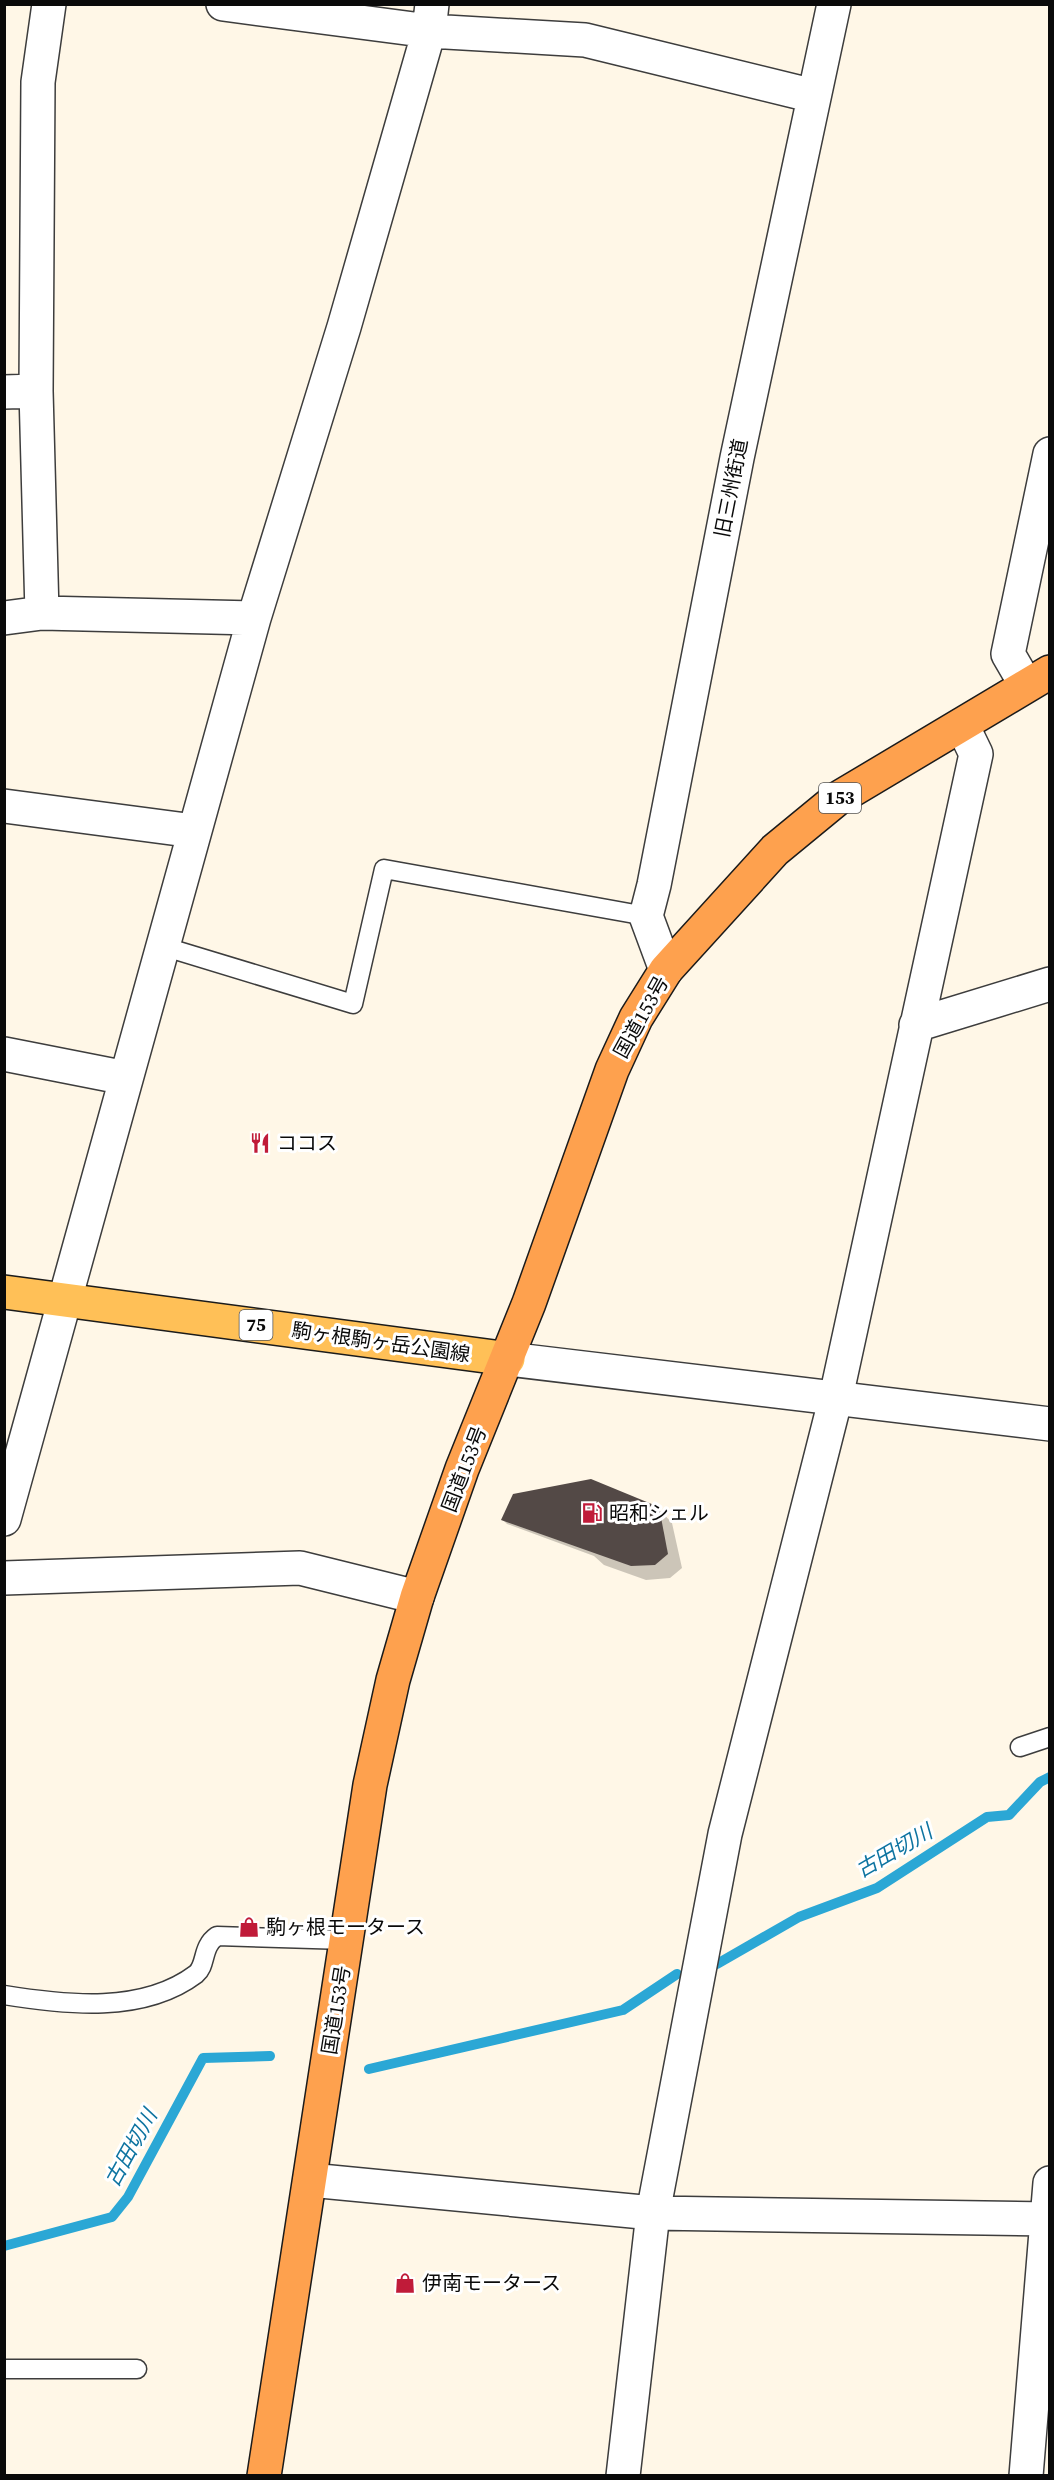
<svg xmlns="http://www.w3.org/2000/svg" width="1054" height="2480" font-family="'Source Serif 4','Noto Sans JP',serif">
<rect width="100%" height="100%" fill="#fff7e7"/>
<!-- shadow -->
<path fill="#0003" d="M 658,1508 L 672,1523 L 682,1568 L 670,1578 L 646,1580 L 604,1565 L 594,1556 L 507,1524 L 503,1520 Z"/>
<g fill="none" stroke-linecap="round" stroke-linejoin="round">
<!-- stream -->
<path stroke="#2ba7d5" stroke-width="10" d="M 717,1964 L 799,1917 L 877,1888 L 987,1817 L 1009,1815 L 1040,1782 L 1050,1777
M 369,2069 L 623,2010 L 677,1974
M 4,2246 L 112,2217 L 128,2197 L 203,2058 L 270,2056"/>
</g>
<!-- building -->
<path fill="#534946" d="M 591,1479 L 659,1507 L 668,1554 L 655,1565 L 631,1566 L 501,1520 L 513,1494 Z"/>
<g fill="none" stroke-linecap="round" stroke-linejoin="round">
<!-- service casing -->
<g stroke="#3d3d3d" stroke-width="21">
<path id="service" d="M 162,946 L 353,1004 L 384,869 L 646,916
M 1020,1747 L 1050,1737
M 4,1995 C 66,2005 143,2014 196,1974 C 207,1965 201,1947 217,1936 L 346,1940
M 4,2369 L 137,2369"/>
</g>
<!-- minor casing -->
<g stroke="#3d3d3d" stroke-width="36">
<path id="minor" d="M 49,4 L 38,82 L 36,391 L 42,613 L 254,618
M 223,4 L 429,31 L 585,40 L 814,96
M 4,392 L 36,391
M 4,618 L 42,613
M 1026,685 L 1008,654 L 1050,454
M 4,806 L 194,831
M 666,970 L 646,916 L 654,885 L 737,458 L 834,4
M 916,1025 L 1050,984
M 4,1054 L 126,1078
M 4,1519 L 254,618 L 344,327 L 429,31 L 432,4
M 4,1578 L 300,1568 L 417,1597
M 310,2180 L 653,2213 L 1050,2219
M 623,2476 L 653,2213 L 725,1834 L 836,1397 L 976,754 L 962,725
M 1026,2476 L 1050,2183"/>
</g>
<!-- tertiary casing -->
<g stroke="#3d3d3d" stroke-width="36">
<path id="tertiary" d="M 508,1359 L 1050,1424"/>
</g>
<!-- primary casing -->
<g stroke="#1b1b1b" stroke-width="36">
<path id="primary" d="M 4,1292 L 508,1359"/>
</g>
<!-- trunk casing -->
<g stroke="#1b1b1b" stroke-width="36">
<path id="trunk" d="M 264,2476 L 370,1785 L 393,1680 L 417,1597 L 462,1469 L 529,1303 L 612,1070 L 636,1018 L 666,970 L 775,850 L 837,799 L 1050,672"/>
</g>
<!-- service -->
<use href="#service" stroke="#fff" stroke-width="18"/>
<!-- minor -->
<use href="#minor" stroke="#fff" stroke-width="33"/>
<!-- tertiary -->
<use href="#tertiary" stroke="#fff" stroke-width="33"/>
<!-- primary -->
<use href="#primary" stroke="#ffc057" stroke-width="33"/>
<!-- trunk -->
<use href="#trunk" stroke="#fea14e" stroke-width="33"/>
</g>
<!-- icons -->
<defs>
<g id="restaurant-bare" transform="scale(1.62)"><path d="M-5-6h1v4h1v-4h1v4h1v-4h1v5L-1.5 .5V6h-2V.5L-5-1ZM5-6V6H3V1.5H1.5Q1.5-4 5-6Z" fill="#c01b39" stroke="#fff" stroke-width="2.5" paint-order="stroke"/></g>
<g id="fuel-bare" transform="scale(1.62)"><path d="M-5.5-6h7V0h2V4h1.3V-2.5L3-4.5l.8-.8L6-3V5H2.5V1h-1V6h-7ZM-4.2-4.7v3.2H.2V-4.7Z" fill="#c01b39" stroke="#fff" stroke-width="2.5" paint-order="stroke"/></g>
<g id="shop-bare" transform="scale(1.62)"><path d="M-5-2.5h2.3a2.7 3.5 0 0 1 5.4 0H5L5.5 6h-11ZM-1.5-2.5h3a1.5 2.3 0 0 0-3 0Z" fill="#c01b39" stroke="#fff" stroke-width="2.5" paint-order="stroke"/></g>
</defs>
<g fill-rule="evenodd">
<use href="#restaurant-bare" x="260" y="1143"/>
<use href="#fuel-bare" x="592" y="1513"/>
<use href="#shop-bare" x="249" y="1927"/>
<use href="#shop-bare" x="405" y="2283"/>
</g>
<g text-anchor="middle" stroke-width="6" stroke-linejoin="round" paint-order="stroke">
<!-- shield labels -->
<g fill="#fff" stroke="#545454" stroke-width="1.5">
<rect x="819" y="783" width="42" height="30" rx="4.5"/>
<rect x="239.5" y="1310" width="33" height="30" rx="4.5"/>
</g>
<g font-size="18" font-weight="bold" fill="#0a0a0a">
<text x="840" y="804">153</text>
<text x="256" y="1331">75</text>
</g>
<!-- street labels -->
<g font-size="20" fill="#0a0a0a" stroke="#fff">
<text transform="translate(731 488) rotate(-79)" y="7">旧三州街道</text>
<text transform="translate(641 1017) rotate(-61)" y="7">国道153号</text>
<text transform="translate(381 1342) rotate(8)" y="7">駒ヶ根駒ヶ岳公園線</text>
<text transform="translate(464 1469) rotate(-69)" y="7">国道153号</text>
<text transform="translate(336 2010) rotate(-81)" y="7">国道153号</text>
</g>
<!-- poi labels -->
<g font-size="20" fill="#0a0a0a" stroke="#fff" text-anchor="start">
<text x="277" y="1150">ココス</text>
<text x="609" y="1520">昭和シェル</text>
<text x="266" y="1934">駒ヶ根モータース</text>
<text x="422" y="2290">伊南モータース</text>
</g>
<!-- water labels -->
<g font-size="21" font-style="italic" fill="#0e74a1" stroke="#fff">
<text transform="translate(894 1851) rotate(-30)" y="7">古田切川</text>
<text transform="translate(131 2148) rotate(-61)" y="7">古田切川</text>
</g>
</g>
<!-- border -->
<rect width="1054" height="2480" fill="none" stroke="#0a0a0a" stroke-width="12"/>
</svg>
